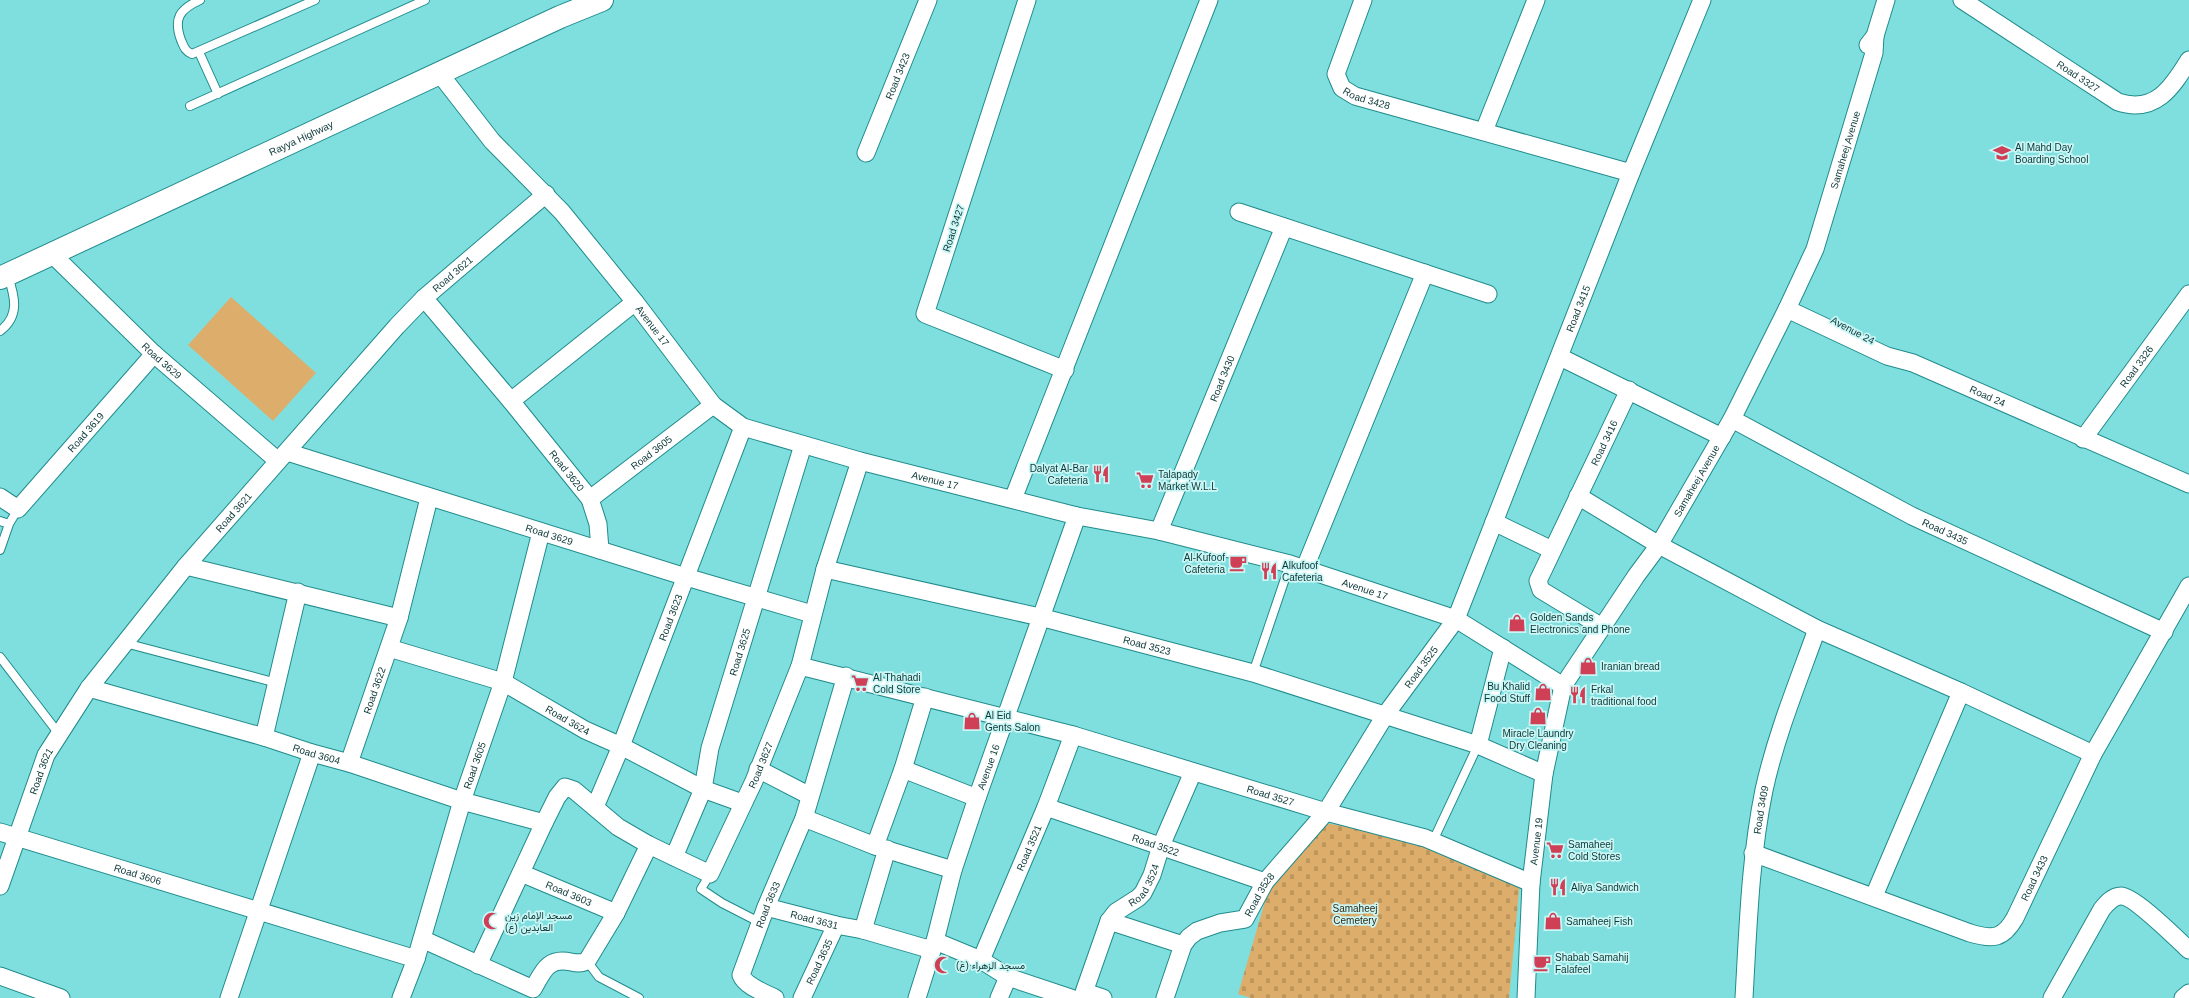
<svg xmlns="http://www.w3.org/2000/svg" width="2189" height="998" font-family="Arial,Vazirmatn,sans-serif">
<defs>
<pattern id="cemetery-stones" width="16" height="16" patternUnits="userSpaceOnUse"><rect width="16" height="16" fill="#ddae6b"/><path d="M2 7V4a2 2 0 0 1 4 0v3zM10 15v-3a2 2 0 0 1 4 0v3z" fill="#bc965d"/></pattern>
</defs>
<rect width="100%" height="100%" fill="#7fdfdf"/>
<!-- cemetery -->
<path fill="url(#cemetery-stones)" d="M 1311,821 L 1383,832 L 1463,855 L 1520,881 L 1509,998 L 1251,998 L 1238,994 L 1266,898 Z"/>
<!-- pitch -->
<path fill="#ddae6b" d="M 231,297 L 316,373 L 273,421 L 188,345 Z"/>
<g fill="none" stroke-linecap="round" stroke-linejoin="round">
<!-- lane casing -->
<g stroke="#218b8c" stroke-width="10">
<path id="lane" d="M 200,0 C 180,9 173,18 181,40 C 184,47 185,51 192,54 L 315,0
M 199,52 L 218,94
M 190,106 L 425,0
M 0,331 C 20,316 15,297 8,276
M 0,521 L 9,524
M 0,550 L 9,524 L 18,509
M 125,643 L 277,683
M 0,657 L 59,734
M 1253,673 L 1290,564
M 1433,841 L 1478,745
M 710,874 L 701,889 L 722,903 L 761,923
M 587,961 L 599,977 L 639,998"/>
</g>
<!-- street casing -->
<g stroke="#218b8c" stroke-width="19">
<g id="street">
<path d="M 1027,0 L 925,314 L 1065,370"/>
<path id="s1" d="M 1363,0 L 1336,74 L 1342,88 L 1355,96 L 1631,173"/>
<path id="s2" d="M 1962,0 L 2118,102 C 2155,114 2172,88 2189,60"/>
<path d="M 1868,45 L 1875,36 L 1886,0"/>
<path id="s3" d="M 440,74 L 492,141 L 562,212 L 635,302 L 713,405 L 743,427 L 860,461 L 1077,516 L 1159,531 L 1290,564 L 1456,619 L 1563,686"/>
<path d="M 1484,131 L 1536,0"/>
<path id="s4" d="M 866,153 L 928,0"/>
<path d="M 1239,212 L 1488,294"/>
<path id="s5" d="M 52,254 L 154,354 L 278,461"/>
<path id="s6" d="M 424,298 L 511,401 L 590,499 L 598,524 L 600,550"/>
<path id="s7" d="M 1787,309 L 1887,356 L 1913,363 L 2189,484"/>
<path d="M 1560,357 L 1722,437"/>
<path d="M 511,401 L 635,302"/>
<path id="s8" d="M 1732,419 L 1912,516 L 2164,632"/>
<path id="s9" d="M 2083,439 L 2189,294"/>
<path id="s10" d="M 287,452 L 686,577 L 812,614"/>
<path d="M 1578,496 L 1659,545 L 1817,629 L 1961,692 L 2093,754"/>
<path id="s11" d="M 0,497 L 18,509 L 154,354"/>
<path id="s12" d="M 590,499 L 713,405"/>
<path d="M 1013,499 L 1209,0"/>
<path d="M 1494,522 L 1552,550"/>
<path id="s13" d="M 1159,531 L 1284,227"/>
<path d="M 186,566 L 399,618"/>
<path id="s14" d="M 825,569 L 1040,617 L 1253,673 L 1478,745 L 1544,774"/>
<path d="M 1304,570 L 1425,273"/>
<path id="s15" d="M 1602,627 L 1541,590 L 1538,581 L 1629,390"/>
<path id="s16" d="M 389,648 L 503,682 L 585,730 L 621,746 L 703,789 L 742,803"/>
<path id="s17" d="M 800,666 L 1073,735 L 1326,812 L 1425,838 L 1531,883"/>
<path id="s18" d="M 89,688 L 264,737 L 312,753 L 349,763 L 462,801 L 544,823"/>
<path d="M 264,737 L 298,592"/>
<path d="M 1478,745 L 1503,648"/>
<path id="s19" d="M 349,763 L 399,618 L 429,498"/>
<path d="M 758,769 L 810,796"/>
<path d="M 903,769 L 977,798"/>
<path id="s20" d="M 595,807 L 621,746 L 743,427"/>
<path id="s21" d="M 1046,807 L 1265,882"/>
<path d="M 804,818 L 875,846 L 953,870"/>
<path id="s22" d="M 0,832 L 416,959"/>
<path d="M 875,846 L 903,769 L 925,697"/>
<path id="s23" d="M 1753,853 L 1970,933 C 1993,940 2003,939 2015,918 L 2093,754 L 2189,586"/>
<path id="s24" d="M 674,857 L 703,789 L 710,748 L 803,445"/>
<path id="s25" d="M 521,873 L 616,913"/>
<path id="s26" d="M 0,886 L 46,755 L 89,688 L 186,566 L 397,326 L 424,298 L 546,194"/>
<path d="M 1874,896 L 1961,692"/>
<path id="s27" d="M 766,907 L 836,925 L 863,930 L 932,950"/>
<path d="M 1109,921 L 1183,945"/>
<path d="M 863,930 L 887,849"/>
<path d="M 422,939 L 533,989 C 543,972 547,957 571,962 C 576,963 581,964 587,961 L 616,913 L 649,845"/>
<path d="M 935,941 L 981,960 L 1008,977 L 1071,998"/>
<path id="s28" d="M 981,960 L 1046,807 L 1073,735"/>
<path id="s29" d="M 478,965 L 544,823 L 557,797 L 565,787 L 574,790 L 618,827 L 649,845 L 710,874 L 754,781 L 800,666 L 825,569 L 860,461"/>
<path d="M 0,976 L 61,998"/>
<path d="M 1085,992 L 1103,998"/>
<path d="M 229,998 L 312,753"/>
<path id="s30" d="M 401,998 L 416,959 L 462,801 L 503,682 L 541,532"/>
<path id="s31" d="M 775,998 C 765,993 745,986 741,975 L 766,907 L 804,818 L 846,676"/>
<path id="s32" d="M 802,998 L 836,925"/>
<path id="s33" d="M 917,998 L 935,941 L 953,870 L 977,798 L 1077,516"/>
<path d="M 999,998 L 1008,977"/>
<path id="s34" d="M 1082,998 L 1109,921 L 1116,912 L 1138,898 L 1143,893 L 1152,875 L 1161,846 L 1193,772"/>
<path id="s35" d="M 1165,998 L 1183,945 L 1189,937 L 1197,931 L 1220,923 L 1245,919 L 1265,882 L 1326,812 L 1386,714 L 1456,619 L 1631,173 L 1702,0"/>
<path id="s36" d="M 1526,998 L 1531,883 L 1544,774 L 1563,686 L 1636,576 L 1659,545 L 1732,419 L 1787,309 L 1815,249 L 1874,53 L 1875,36"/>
<path id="s37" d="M 1744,998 C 1748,928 1750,859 1764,790 C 1776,735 1798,682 1817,629"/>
<path d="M 2052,998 L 2102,909 C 2107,903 2113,896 2121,896 C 2134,896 2177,939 2189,950"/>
<path d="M 2183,998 L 2189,993"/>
</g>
</g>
<!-- secondary casing -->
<g stroke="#218b8c" stroke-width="24">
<g id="secondary">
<path id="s38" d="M 0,278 L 560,17 L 602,0"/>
</g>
</g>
<!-- lane -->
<use href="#lane" stroke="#fff" stroke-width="8"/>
<!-- street -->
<use href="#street" stroke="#fff" stroke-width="17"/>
<!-- secondary -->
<use href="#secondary" stroke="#fff" stroke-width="22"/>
</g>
<!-- icons -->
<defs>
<g id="school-bare" transform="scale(1.38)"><path d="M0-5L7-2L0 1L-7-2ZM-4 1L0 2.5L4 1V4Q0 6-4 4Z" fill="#cf3f56" stroke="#caf7f6" stroke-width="2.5" paint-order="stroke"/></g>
<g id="restaurant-bare" transform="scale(1.38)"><path d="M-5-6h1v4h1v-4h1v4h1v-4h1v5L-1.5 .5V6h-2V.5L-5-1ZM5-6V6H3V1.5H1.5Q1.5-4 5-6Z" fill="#cf3f56" stroke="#caf7f6" stroke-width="2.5" paint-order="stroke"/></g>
<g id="supermarket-bare" transform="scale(1.38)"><path d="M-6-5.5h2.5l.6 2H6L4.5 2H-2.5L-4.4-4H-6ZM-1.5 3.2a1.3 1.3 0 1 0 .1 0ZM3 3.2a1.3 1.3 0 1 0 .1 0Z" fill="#cf3f56" stroke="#caf7f6" stroke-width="2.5" paint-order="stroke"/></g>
<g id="cafe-bare" transform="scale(1.38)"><path d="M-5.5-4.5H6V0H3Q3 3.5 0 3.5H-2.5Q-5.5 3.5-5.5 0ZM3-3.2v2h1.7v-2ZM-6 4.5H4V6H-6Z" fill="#cf3f56" stroke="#caf7f6" stroke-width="2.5" paint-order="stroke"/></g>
<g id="shop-bare" transform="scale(1.38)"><path d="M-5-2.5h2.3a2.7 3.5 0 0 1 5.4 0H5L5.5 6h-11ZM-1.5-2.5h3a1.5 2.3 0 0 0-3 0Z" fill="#cf3f56" stroke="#caf7f6" stroke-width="2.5" paint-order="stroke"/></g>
<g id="mosque-bare" transform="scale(1.38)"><path d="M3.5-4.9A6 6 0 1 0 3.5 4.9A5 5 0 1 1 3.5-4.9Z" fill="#cf3f56" stroke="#caf7f6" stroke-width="2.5" paint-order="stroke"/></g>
</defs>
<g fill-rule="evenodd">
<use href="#school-bare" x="2002" y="153"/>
<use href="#restaurant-bare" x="1101" y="474"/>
<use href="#supermarket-bare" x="1145" y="480"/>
<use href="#cafe-bare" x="1238" y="563"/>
<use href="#restaurant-bare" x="1269" y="571"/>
<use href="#shop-bare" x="1517" y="623"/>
<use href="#shop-bare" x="1588" y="666"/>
<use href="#supermarket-bare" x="860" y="683"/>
<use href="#shop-bare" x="1543" y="692"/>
<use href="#restaurant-bare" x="1578" y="695"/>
<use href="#shop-bare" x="1538" y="716"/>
<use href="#shop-bare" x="972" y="721"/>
<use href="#supermarket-bare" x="1555" y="850"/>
<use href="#restaurant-bare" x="1558" y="887"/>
<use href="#mosque-bare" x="492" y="921"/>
<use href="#shop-bare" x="1553" y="921"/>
<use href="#cafe-bare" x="1542" y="963"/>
<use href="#mosque-bare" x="943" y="965"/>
</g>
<g text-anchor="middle" stroke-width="3.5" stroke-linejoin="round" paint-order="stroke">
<!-- street labels -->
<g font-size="10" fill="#0c3737" stroke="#caf7f6">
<text dy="4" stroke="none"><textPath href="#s4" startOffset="83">Road 3423</textPath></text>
<text dy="4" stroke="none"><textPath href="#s2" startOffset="139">Road 3327</textPath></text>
<text dy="4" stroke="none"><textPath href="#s1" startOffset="121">Road 3428</textPath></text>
<text dy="4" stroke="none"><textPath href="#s38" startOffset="332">Rayya Highway</textPath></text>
<text dy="4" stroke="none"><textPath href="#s36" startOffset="924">Samaheej Avenue</textPath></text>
<text transform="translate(953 228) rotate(-72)" y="4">Road 3427</text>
<text dy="4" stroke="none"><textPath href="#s26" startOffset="770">Road 3621</textPath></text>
<text dy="4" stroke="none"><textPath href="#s35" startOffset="827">Road 3415</textPath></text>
<text dy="4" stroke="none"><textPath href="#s3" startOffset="330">Avenue 17</textPath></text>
<text transform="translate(1853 330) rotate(28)" y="4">Avenue 24</text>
<text dy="4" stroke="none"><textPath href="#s5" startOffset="153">Road 3629</textPath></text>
<text dy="4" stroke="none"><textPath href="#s9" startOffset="90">Road 3326</textPath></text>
<text dy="4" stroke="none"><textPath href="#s13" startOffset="165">Road 3430</textPath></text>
<text dy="4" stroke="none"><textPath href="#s7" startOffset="219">Road 24</textPath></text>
<text dy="4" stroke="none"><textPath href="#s11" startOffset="124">Road 3619</textPath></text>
<text dy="4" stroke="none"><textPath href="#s15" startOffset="234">Road 3416</textPath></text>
<text dy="4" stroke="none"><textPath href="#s12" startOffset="77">Road 3605</textPath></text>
<text dy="4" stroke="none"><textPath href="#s6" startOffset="224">Road 3620</textPath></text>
<text dy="4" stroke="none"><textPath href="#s3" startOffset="666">Avenue 17</textPath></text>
<text dy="4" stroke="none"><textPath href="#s36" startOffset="560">Samaheej Avenue</textPath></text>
<text dy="4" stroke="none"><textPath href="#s26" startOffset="446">Road 3621</textPath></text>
<text dy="4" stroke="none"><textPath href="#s8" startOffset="241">Road 3435</textPath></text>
<text dy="4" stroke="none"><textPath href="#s10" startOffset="275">Road 3629</textPath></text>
<text dy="4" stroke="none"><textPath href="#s3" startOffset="1110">Avenue 17</textPath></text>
<text dy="4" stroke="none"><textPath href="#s20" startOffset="204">Road 3623</textPath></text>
<text dy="4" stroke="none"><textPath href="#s14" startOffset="331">Road 3523</textPath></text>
<text dy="4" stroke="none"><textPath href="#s24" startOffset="216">Road 3625</textPath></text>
<text dy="4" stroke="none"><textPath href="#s35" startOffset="434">Road 3525</textPath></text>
<text dy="4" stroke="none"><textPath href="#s19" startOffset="77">Road 3622</textPath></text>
<text dy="4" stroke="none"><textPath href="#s16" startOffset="194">Road 3624</textPath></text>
<text dy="4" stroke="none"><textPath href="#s18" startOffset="237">Road 3604</textPath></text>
<text dy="4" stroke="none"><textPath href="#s29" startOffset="489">Road 3627</textPath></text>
<text dy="4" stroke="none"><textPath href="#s30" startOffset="244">Road 3605</textPath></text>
<text dy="4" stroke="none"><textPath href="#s33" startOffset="242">Avenue 16</textPath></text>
<text dy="4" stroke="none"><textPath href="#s26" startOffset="122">Road 3621</textPath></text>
<text dy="4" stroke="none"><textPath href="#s17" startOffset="488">Road 3527</textPath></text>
<text dy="4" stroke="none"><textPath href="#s37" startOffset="189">Road 3409</textPath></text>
<text dy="4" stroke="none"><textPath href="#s36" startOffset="157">Avenue 19</textPath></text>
<text dy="4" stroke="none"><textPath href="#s21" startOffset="116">Road 3522</textPath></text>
<text dy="4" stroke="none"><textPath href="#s28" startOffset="122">Road 3521</textPath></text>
<text dy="4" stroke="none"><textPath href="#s22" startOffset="144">Road 3606</textPath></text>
<text dy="4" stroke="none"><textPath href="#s23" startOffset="329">Road 3433</textPath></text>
<text dy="4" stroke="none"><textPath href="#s34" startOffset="133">Road 3524</textPath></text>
<text dy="4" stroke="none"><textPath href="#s25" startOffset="52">Road 3603</textPath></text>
<text dy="4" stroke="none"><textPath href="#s35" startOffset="154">Road 3528</textPath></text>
<text dy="4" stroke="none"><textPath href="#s31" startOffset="117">Road 3633</textPath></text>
<text dy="4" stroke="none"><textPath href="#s27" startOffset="50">Road 3631</textPath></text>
<text dy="4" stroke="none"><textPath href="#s32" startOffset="40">Road 3635</textPath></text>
</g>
<!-- poi labels -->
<g font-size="10" fill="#0c3737" stroke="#caf7f6" text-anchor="start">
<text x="2015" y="151">Al Mahd Day<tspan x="2015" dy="12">Boarding School</tspan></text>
<text x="1088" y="472" text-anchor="end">Dalyat Al-Bar<tspan x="1088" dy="12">Cafeteria</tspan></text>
<text x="1158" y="478">Talapady<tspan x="1158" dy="12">Market W.L.L</tspan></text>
<text x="1225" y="561" text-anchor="end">Al-Kufoof<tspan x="1225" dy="12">Cafeteria</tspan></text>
<text x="1282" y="569">Alkufoof<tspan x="1282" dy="12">Cafeteria</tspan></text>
<text x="1530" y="621">Golden Sands<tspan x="1530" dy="12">Electronics and Phone</tspan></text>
<text x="1601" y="670">Iranian bread</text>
<text x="873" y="681">Al Thahadi<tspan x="873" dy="12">Cold Store</tspan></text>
<text x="1530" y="690" text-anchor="end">Bu Khalid<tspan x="1530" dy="12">Food Stuff</tspan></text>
<text x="1591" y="693">Frkal<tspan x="1591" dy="12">traditional food</tspan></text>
<text x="985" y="719">Al Eid<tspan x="985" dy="12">Gents Salon</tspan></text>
<text x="1538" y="737" text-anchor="middle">Miracle Laundry<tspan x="1538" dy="12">Dry Cleaning</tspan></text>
<text x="1568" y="848">Samaheej<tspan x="1568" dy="12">Cold Stores</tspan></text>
<text x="1571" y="891">Aliya Sandwich</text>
<text x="505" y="919">مسجد الإمام زين<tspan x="505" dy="12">العابدين (ع)</tspan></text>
<text x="1566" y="925">Samaheej Fish</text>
<text x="1555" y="961">Shabab Samahij<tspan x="1555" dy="12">Falafeel</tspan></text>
<text x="956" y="969">مسجد الزهراء (ع)</text>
</g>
<!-- park labels -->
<g font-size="10" fill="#342713" stroke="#caf7f6">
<text x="1355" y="912">Samaheej<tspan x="1355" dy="12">Cemetery</tspan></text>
</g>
</g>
</svg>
